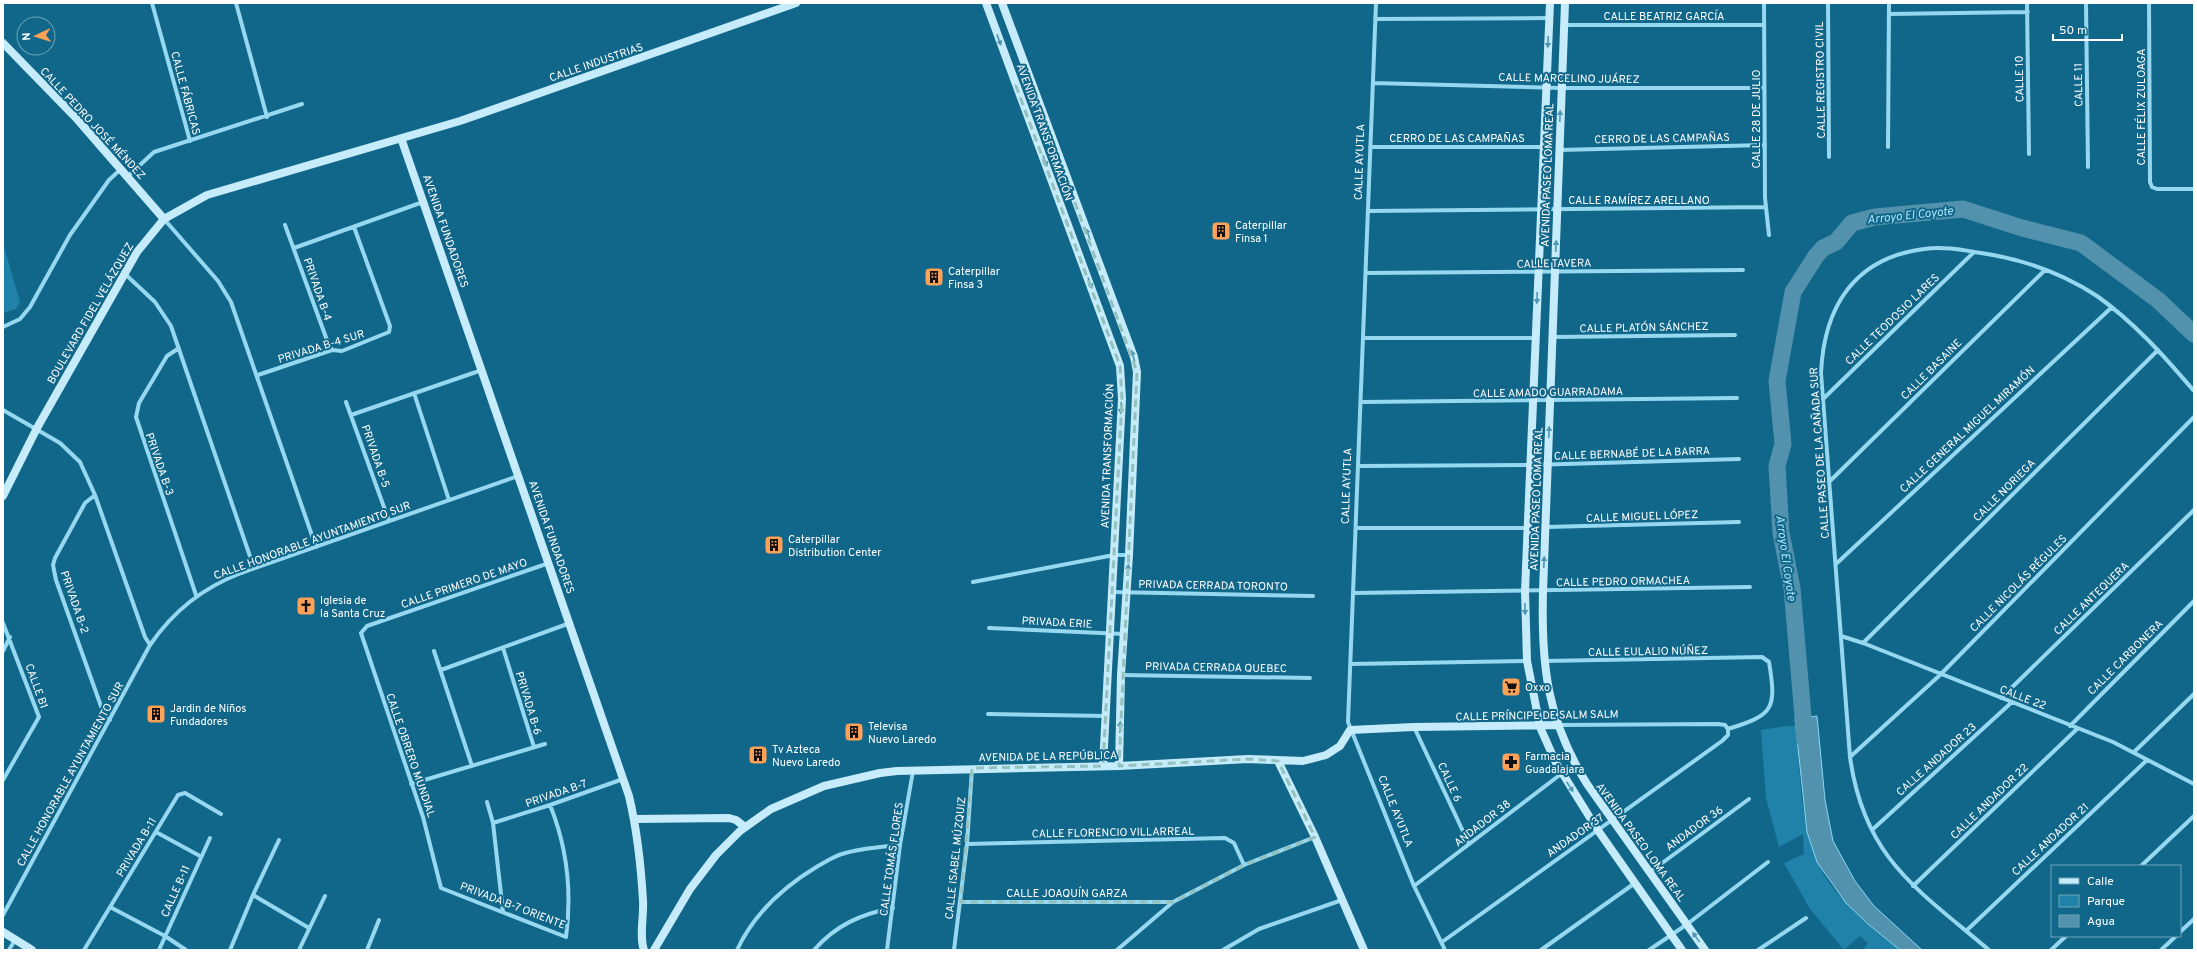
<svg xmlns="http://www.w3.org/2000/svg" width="2197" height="953" font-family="Overpass,sans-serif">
<rect width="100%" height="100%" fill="#11678a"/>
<!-- green -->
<path fill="#2081a9" d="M 3,243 L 20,302 L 16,309 L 3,313 Z
M 1786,726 L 1796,726 C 1800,767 1800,824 1817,861 C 1832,896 1871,927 1900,950 L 1863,950 L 1868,943 L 1860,936 L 1844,950 L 1810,909 L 1784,863 L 1804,854 L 1803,834 L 1779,847 L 1766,798 L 1761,730 Z"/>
<!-- water -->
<path fill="#5392ac" stroke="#89d8f5" d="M 1817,716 L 1825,800 L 1833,841 L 1855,881 L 1874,906 L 1922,950 L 1900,950 L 1868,924 L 1846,903 L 1817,862 L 1807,832 L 1795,719 Z"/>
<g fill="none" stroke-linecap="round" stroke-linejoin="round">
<!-- river -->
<path stroke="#5392ac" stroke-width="17" d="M 1805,740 L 1792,588 L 1781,533 L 1777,466 L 1783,444 L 1777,381 L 1793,292 L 1816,256 L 1823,248 L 1836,242 L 1852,223 L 1875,217 L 1963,209 L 2022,228 L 2081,243 L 2158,300 L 2194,334"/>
<!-- street -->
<path stroke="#97d8f1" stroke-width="4" d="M 152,3 L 190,141
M 236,3 L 267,117
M 1376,3 L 1348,722 L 1414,886 L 1445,950
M 1764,3 L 1765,198 L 1769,235
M 1828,3 L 1829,157
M 2027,3 L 2029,154
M 2086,3 L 2088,167
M 2149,3 L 2150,182 L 2152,187 L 2157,189 L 2194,189
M 1889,14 L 2028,12
M 1375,19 L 1549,18
M 1564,25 L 1764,25
M 1373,83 L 1561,88 L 1764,88
M 1370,147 L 1544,147
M 1888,147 L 1889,3
M 1559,150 L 1765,145
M 128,176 L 154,152 L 302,104
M 1368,211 L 1766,207
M 164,219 L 218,281 L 231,302 L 316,547
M 285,225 L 328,343 L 332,350
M 294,248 L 423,202
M 124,273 L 155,302 L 171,326 L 254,568
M 1366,273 L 1743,270
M 3,327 L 20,319 L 30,307 L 70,235 L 109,180 L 121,169
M 1552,337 L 1735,335
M 1363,338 L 1536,338
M 179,348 L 167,356 L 139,403 L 136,417 L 196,595
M 258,375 L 332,350 L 342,351 L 389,332 L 390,326 L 354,227
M 414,393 L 449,500
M 1823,399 L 1974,252
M 346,402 L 389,521
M 1361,402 L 1737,398
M 3,410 L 60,443 L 80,462 L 95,495 L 145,637 L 150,645
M 351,415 L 482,370
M 1358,466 L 1530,465 L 1739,459
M 1829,482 L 2045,270
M 95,495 L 85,503 L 55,558 L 53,565 L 56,580 L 102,709 L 110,720
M 1546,527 L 1739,522
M 1356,528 L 1527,528
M 549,563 L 367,626 L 361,633 L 423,817 L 441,888 L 566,937 C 572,892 567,847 550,805
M 1836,564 L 2111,308
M 973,582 L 1114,555 L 1129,555
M 1113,592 L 1313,596
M 1353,593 L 1750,587
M 3,623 L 39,717 L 3,780
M 989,628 L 1124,634
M 1841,636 L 1863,643 L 2113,742 L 2194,784
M 1863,643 L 2158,350
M 503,648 L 534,747
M 3,651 L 10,637
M 434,651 L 472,766
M 1545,661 L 1762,657 L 1769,662 C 1777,710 1773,715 1728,729
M 1350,664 L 1527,661
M 441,670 L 570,623
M 1121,675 L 1310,678
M 2001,698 L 2194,510
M 988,714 L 1106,716
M 2070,726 L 2194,601
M 1414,727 L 1469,844
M 2134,752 L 2194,694
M 1850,757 L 1940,675 L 2194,417
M 411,784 L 545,744
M 487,802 L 493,823 L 503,912
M 493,823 L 550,805 L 623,779
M 1872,830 L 2012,702
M 156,832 L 200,856
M 967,844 L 1225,838 L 1234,843 L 1244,865
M 2141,866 L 2194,816
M 1650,872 L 1749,799
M 1414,886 L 1561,774
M 1913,886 L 2077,729
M 253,895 L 309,928
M 961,902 L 1172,902
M 110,907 L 165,936 L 186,950
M 3,915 L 150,645 C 174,610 203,588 241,573 L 518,476
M 1966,931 L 2147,760
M 2180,932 L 2194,919
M 1442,942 L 1722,741 L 1728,735 L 1728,729 L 1725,725 L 1718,724 L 1558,725
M 9,950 L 15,940
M 84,950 L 178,795 L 185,793 L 221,814
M 159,950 L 210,838
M 230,950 L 253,895 L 279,840
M 299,950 L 325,896
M 367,950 L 379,920
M 737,950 C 754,913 783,887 818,866 C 826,862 834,856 842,854 C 861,848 881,847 900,845
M 814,950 C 836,925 861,914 893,908
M 887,950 L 900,845 L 913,771
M 954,950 L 967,844 L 972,769
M 1117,950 L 1173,902 L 1244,865 L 1315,837
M 1223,950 L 1259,929 L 1342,900
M 1541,950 L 1635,883
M 1649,950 L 1686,925 L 1768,862
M 1758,950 L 1806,918
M 1989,950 C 1917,889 1864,858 1850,757 L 1821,373 C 1824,307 1854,258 1924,249 C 1943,246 1963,250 1981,253 C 2022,259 2062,273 2097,296 C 2135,323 2164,356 2194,391
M 2051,950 L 2066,936
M 2161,950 L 2176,936"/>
<!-- secondary -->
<path stroke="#c6ecfc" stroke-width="8" d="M 986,3 L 1120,366 L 1122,399 L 1103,766
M 1002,3 L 1134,357 L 1137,372 L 1129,555 L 1121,675 L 1119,766
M 1550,3 L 1525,591 L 1527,661 L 1532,686 L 1540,727 L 1556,763 L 1597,829 L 1682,950
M 1565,3 L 1543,591 C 1541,665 1547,720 1587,784 L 1705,950
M 3,43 L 77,119 L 164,219
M 401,138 L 629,796 C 637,830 641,865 643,901 C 644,916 639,936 644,950
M 3,496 L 37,428 L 137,252 L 164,219 L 207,195 L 460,121 L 796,3
M 1278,761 L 1315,837 L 1364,950
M 635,819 L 729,818 L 736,820 L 745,827
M 3,932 L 32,950
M 654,950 L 690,889 L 716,855 L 740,831 L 771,809 L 824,786 L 880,773 L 897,771 L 1119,766 L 1248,759 L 1303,761 L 1326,755 L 1340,746 L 1350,730 L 1414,727 L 1558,725"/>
</g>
<!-- one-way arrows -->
<defs><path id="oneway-solid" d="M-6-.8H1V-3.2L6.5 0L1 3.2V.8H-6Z"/></defs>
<g fill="#5096b2">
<use href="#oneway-solid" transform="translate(999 40) rotate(70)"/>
<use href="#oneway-solid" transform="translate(1548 42) rotate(92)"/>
<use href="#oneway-solid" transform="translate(1560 116) rotate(-88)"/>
<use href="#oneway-solid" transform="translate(1045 161) rotate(70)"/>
<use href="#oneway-solid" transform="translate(1088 234) rotate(-111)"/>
<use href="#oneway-solid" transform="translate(1556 246) rotate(-88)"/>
<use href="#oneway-solid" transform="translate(1090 283) rotate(70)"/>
<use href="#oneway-solid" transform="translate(1537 298) rotate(92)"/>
<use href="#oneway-solid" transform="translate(1133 356) rotate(-107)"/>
<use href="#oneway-solid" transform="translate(1121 408) rotate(93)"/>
<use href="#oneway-solid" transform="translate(1549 432) rotate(-88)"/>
<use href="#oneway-solid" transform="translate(1544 562) rotate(-88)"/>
<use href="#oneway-solid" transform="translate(1128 570) rotate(-86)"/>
<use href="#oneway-solid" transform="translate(1525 609) rotate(89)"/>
<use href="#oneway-solid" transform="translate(1120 727) rotate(-88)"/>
<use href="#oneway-solid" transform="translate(1570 787) rotate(57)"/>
<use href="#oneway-solid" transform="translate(1696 937) rotate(-126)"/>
</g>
<!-- marked area -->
<path fill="none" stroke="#93c1be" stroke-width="3" stroke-dasharray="8 5" stroke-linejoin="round" d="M 1030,80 L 1137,372 L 1119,766 L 1248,759 L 1278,761 L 1315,837 L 1244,865 L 1173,902 L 961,902 L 972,768 L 1103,766 L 1122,399 L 1120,366 L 1016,86 Z"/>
<!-- icons -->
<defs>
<g id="building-square" transform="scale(1)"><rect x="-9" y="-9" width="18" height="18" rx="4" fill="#ffa157" stroke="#11678a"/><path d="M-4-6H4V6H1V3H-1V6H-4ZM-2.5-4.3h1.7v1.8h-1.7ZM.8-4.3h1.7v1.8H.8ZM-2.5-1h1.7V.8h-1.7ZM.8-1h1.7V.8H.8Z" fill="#111"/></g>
<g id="church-square" transform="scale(1)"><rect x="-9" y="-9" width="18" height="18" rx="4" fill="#ffa157" stroke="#11678a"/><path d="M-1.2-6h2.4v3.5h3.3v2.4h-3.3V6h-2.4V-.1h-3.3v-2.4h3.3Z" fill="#111"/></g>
<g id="supermarket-square" transform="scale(1)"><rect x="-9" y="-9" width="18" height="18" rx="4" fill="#ffa157" stroke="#11678a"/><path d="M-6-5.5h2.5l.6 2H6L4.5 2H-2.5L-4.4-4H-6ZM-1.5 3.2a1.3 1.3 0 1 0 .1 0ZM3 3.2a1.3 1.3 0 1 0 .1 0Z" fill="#111"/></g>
<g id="pharmacy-square" transform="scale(1)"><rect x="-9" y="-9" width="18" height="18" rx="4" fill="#ffa157" stroke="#11678a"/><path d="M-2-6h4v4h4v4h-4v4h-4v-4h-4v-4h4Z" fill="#111"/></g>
</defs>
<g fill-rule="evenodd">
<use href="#building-square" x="1221" y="231"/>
<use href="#building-square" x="934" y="277"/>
<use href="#building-square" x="774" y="545"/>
<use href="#church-square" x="306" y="606"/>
<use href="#supermarket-square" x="1511" y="687"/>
<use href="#building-square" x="156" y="714"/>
<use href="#building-square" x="854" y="732"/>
<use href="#building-square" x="758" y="755"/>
<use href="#pharmacy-square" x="1511" y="762"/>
</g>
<g text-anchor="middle" stroke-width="4" stroke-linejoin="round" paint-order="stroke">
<!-- street labels -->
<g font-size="11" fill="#fff" stroke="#11678a">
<text x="1664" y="20">CALLE BEATRIZ GARCÍA</text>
<text transform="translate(596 62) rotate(-19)" y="4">CALLE INDUSTRIAS</text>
<text transform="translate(1569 78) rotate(1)" y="4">CALLE MARCELINO JUÁREZ</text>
<text transform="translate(2019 79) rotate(-91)" y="4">CALLE 10</text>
<text transform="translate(1820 80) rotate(-91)" y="4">CALLE REGISTRO CIVIL</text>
<text transform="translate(2078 85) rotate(-91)" y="4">CALLE 11</text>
<text transform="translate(186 93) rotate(75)" y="4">CALLE FÁBRICAS</text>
<text transform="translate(2141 107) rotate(-90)" y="4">CALLE FÉLIX ZULOAGA</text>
<text transform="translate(1756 119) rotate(-90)" y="4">CALLE 28 DE JULIO</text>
<text transform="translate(93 123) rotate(47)" y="4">CALLE PEDRO JOSÉ MÉNDEZ</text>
<text transform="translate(1045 132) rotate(70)" y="4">AVENIDA TRANSFORMACIÓN</text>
<text x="1457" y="142">CERRO DE LAS CAMPAÑAS</text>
<text transform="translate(1662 138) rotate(-1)" y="4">CERRO DE LAS CAMPAÑAS</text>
<text transform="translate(1359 162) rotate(-88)" y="4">CALLE AYUTLA</text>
<text transform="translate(1547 175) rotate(-88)" y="4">AVENIDA PASEO LOMA REAL</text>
<text x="1639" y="204">CALLE RAMÍREZ ARELLANO</text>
<text transform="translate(446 231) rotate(71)" y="4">AVENIDA FUNDADORES</text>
<text transform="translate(1554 263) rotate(-1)" y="4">CALLE TAVERA</text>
<text transform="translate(318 289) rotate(71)" y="4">PRIVADA B-4</text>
<text transform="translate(90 313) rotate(-60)" y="4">BOULEVARD FIDEL VELÁZQUEZ</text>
<text transform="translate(1892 319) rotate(-44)" y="4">CALLE TEODOSIO LARES</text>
<text transform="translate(1644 327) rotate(-1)" y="4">CALLE PLATÓN SÁNCHEZ</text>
<text transform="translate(321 346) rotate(-17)" y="4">PRIVADA B-4 SUR</text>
<text transform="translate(1931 369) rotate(-45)" y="4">CALLE BASAINE</text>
<text transform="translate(1548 392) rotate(-1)" y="4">CALLE AMADO GUARRADAMA</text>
<text transform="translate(1967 429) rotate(-43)" y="4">CALLE GENERAL MIGUEL MIRAMÓN</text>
<text transform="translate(1632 453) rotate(-2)" y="4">CALLE BERNABÉ DE LA BARRA</text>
<text transform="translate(1819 453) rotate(-94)" y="4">CALLE PASEO DE LA CAÑADA SUR</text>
<text transform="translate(376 456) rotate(71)" y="4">PRIVADA B-5</text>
<text transform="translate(1107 456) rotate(-88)" y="4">AVENIDA TRANSFORMACIÓN</text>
<text transform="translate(160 464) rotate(71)" y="4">PRIVADA B-3</text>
<text transform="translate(1346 486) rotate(-88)" y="4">CALLE AYUTLA</text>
<text transform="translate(2004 490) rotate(-45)" y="4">CALLE NORIEGA</text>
<text transform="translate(1536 499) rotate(-88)" y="4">AVENIDA PASEO LOMA REAL</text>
<text transform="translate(1642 516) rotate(-2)" y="4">CALLE MIGUEL LÓPEZ</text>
<text transform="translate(552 537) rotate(71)" y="4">AVENIDA FUNDADORES</text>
<text transform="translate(312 540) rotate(-20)" y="4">CALLE HONORABLE AYUNTAMIENTO SUR</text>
<text transform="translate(1623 581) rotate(-1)" y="4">CALLE PEDRO ORMACHEA</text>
<text transform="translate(464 583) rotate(-19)" y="4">CALLE PRIMERO DE MAYO</text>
<text transform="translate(2018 583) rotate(-45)" y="4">CALLE NICOLÁS RÉGULES</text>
<text transform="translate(1213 585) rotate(1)" y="4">PRIVADA CERRADA TORONTO</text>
<text transform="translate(2091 598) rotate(-44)" y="4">CALLE ANTEQUERA</text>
<text transform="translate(75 602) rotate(71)" y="4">PRIVADA B-2</text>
<text transform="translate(1057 622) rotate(3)" y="4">PRIVADA ERIE</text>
<text transform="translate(1648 651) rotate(-1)" y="4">CALLE EULALIO NÚÑEZ</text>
<text transform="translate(2125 657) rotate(-45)" y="4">CALLE CARBONERA</text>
<text transform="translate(1216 667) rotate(1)" y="4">PRIVADA CERRADA QUEBEC</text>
<text transform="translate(37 686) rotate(70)" y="4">CALLE B1</text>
<text transform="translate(2023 697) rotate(21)" y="4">CALLE 22</text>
<text transform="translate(529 703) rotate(73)" y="4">PRIVADA B-6</text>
<text transform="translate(1537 715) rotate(-1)" y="4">CALLE PRÍNCIPE DE SALM SALM</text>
<text transform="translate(411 755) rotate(71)" y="4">CALLE OBRERO MUNDIAL</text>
<text transform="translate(1048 756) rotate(-1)" y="4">AVENIDA DE LA REPÚBLICA</text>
<text transform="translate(1936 759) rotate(-42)" y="4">CALLE ANDADOR 23</text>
<text transform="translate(70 774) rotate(-61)" y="4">CALLE HONORABLE AYUNTAMIENTO SUR</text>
<text transform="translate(1450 782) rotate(65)" y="4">CALLE 6</text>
<text transform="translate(556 793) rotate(-19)" y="4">PRIVADA B-7</text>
<text transform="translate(1989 801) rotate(-44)" y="4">CALLE ANDADOR 22</text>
<text transform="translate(1396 811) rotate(68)" y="4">CALLE AYUTLA</text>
<text transform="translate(1482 823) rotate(-38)" y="4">ANDADOR 38</text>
<text transform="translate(1694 828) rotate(-36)" y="4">ANDADOR 36</text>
<text transform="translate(1113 832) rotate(-1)" y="4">CALLE FLORENCIO VILLARREAL</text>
<text transform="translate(1575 835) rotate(-35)" y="4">ANDADOR 37</text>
<text transform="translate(2050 839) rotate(-43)" y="4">CALLE ANDADOR 21</text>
<text transform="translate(1641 842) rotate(54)" y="4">AVENIDA PASEO LOMA REAL</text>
<text transform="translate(136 847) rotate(-59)" y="4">PRIVADA B-11</text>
<text transform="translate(955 858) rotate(-84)" y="4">CALLE ISABEL MÚZQUIZ</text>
<text transform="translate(891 859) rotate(-82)" y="4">CALLE TOMÁS FLORES</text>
<text transform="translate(175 891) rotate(-66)" y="4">CALLE B-11</text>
<text x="1067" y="897">CALLE JOAQUÍN GARZA</text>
<text transform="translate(513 905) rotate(21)" y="4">PRIVADA B-7 ORIENTE</text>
</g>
<!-- poi labels -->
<g font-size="11" fill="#fff" stroke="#11678a" text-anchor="start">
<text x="1235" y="229">Caterpillar<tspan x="1235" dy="13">Finsa 1</tspan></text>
<text x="948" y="275">Caterpillar<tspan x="948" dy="13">Finsa 3</tspan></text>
<text x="788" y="543">Caterpillar<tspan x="788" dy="13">Distribution Center</tspan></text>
<text x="320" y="604">Iglesia de<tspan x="320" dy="13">la Santa Cruz</tspan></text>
<text x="1525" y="691">Oxxo</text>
<text x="170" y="712">Jardin de Niños<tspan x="170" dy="13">Fundadores</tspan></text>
<text x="868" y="730">Televisa<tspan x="868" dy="13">Nuevo Laredo</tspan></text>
<text x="772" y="753">Tv Azteca<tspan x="772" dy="13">Nuevo Laredo</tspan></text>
<text x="1525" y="760">Farmacia<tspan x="1525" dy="13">Guadalajara</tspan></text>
</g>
<!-- water labels -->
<g font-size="12" font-style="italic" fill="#ace4fa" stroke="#11678a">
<text transform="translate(1910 215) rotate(-6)" y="4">Arroyo El Coyote</text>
<text transform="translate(1786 558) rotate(82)" y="4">Arroyo El Coyote</text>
</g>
</g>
<!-- border -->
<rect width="2197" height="953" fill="none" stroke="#ffffff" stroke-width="8"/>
<!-- legend -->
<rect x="2051" y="865" width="130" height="72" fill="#11678a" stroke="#70a4b9"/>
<rect x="2059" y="878" width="20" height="6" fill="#c6ecfc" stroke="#70a4b9"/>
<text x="2087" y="885" font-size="12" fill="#ffffff">Calle</text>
<rect x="2059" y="895" width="20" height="12" fill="#2081a9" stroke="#70a4b9"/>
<text x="2087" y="905" font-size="12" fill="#ffffff">Parque</text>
<rect x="2059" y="915" width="20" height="12" fill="#5392ac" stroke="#70a4b9"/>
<text x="2087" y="925" font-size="12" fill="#ffffff">Agua</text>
<!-- north arrow -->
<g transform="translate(36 36) rotate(266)"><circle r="19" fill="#11678a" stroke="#70a4b9"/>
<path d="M0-3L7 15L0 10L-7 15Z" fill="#ffa157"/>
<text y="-6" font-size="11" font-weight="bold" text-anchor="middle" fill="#ffffff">N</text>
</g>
<!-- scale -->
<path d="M2053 34v6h69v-6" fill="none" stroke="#ffffff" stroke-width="2"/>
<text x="2059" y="34" font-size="12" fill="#ffffff" stroke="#11678a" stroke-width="3" paint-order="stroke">50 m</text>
</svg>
